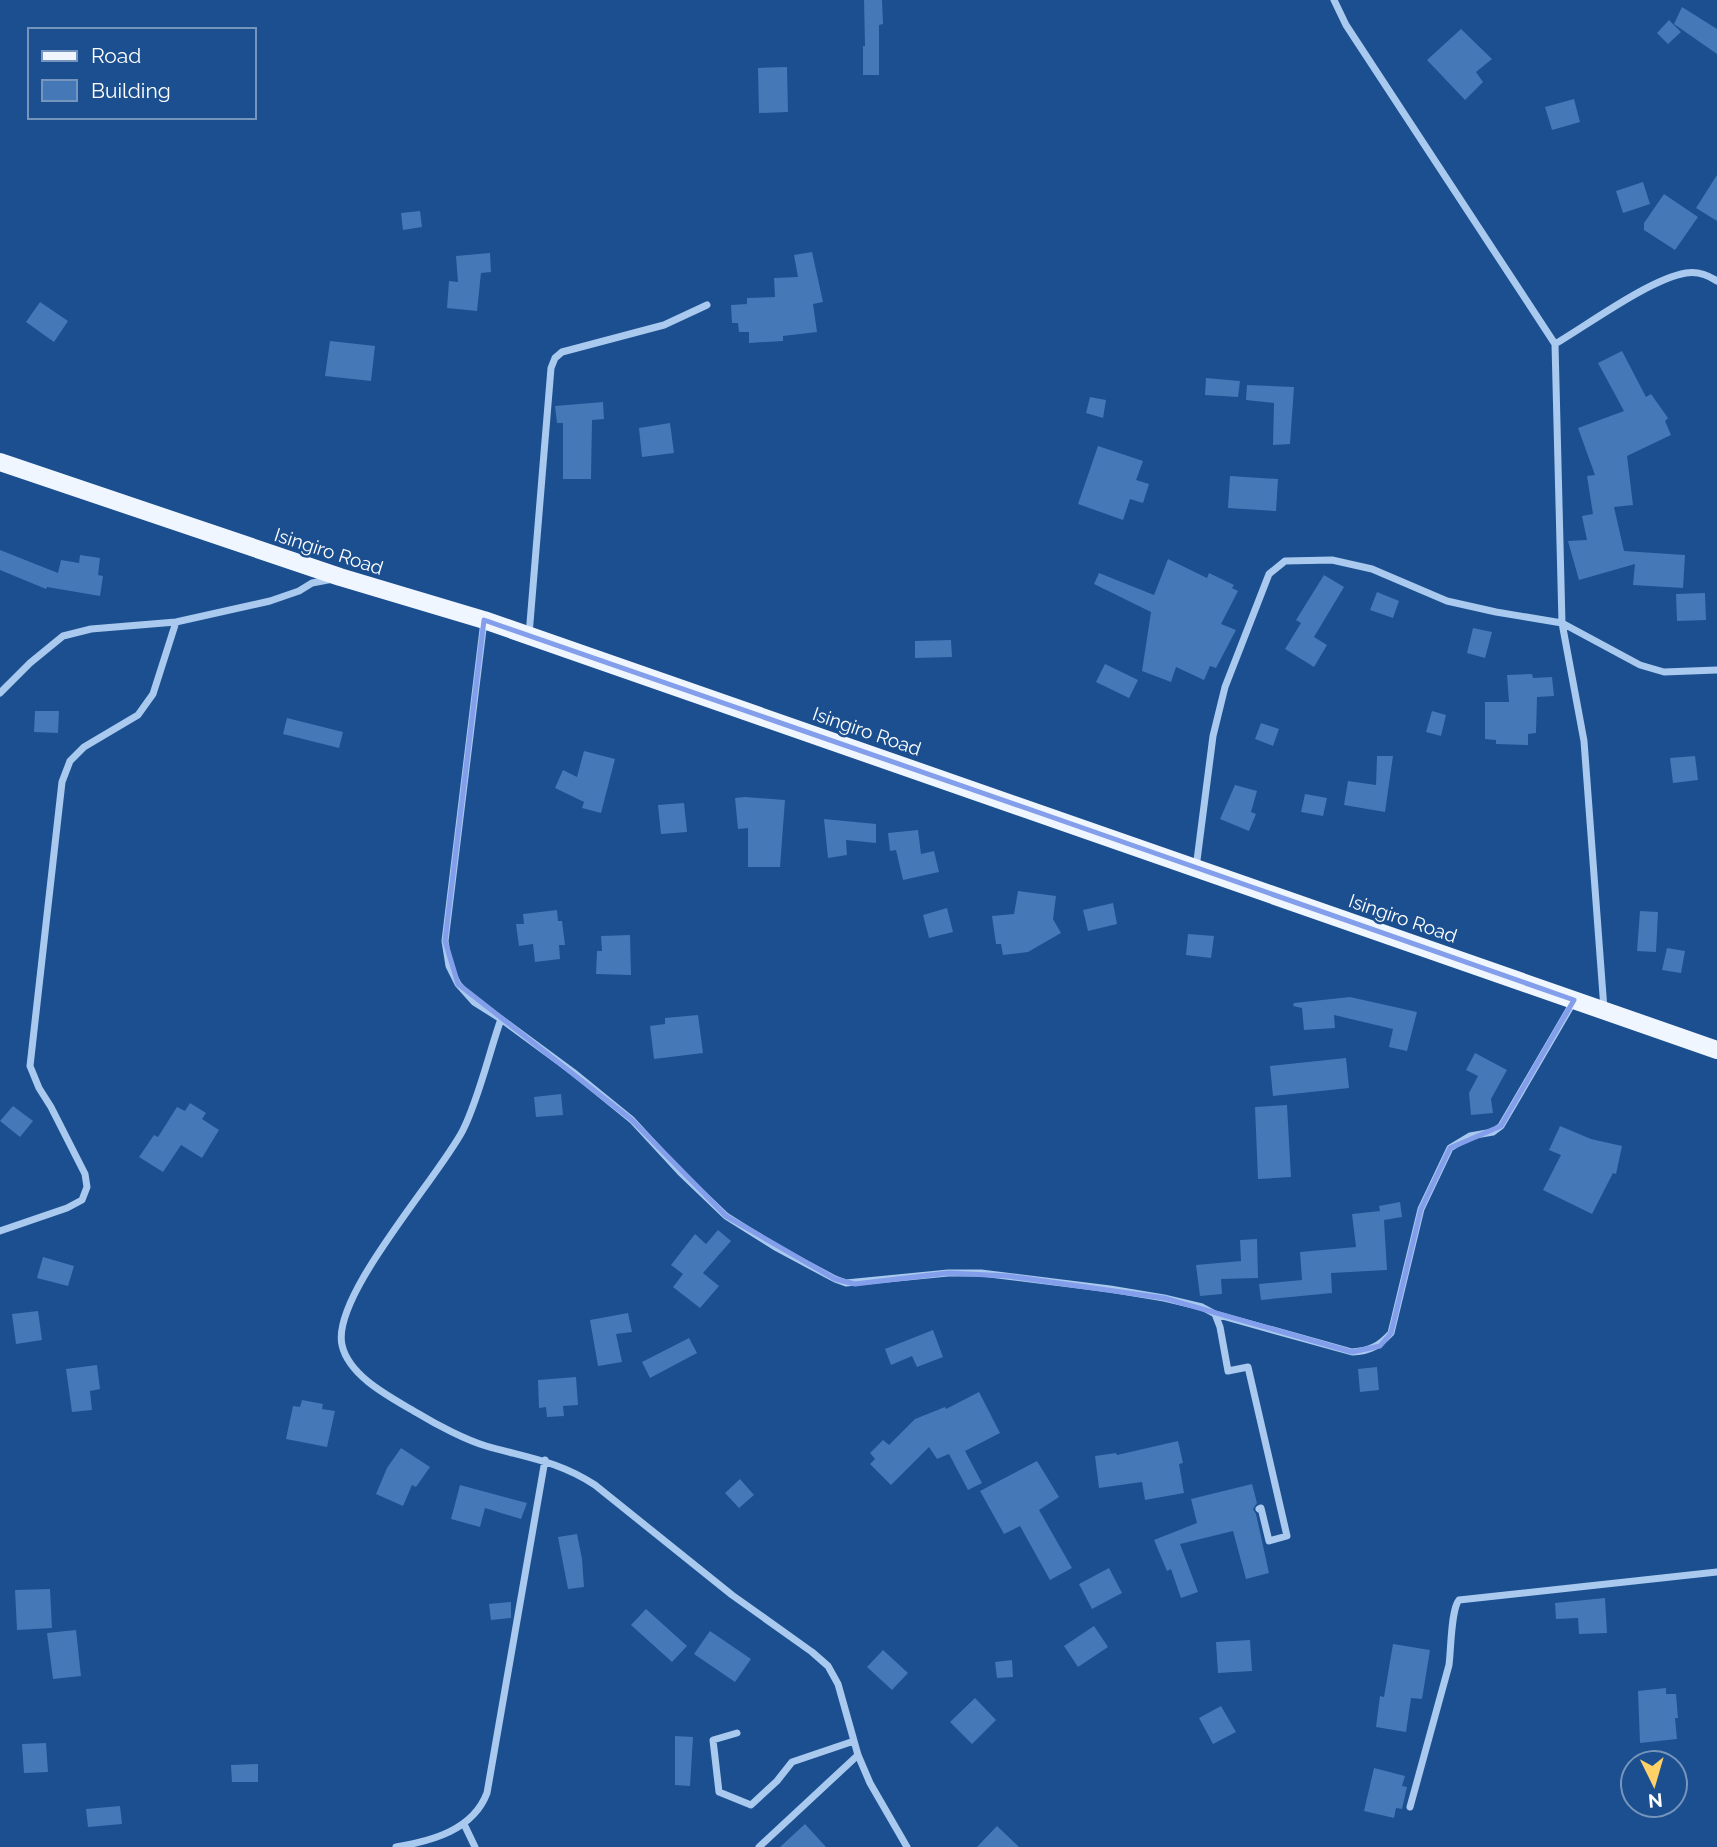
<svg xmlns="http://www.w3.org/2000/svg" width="1717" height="1847" font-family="Raleway,sans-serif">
<rect width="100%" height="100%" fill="#1b4f8f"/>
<!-- building -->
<path fill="#4478b7" d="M 864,0 L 882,0 L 883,24 L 879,25 L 879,75 L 863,75 L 863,46 L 865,46 Z
M 1682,7 L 1717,29 L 1717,54 L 1674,24 Z
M 1669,20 L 1681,32 L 1668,44 L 1657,33 Z
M 1461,29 L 1492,59 L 1476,72 L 1483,82 L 1465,100 L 1427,60 Z
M 787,67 L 788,112 L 759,113 L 758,68 Z
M 1574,99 L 1580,122 L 1552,130 L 1545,107 Z
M 1717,175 L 1717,221 L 1696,208 Z
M 1643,182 L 1650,204 L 1623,213 L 1616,191 Z
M 1664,194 L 1698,217 L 1675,250 L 1644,230 L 1644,223 Z
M 420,211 L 422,227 L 403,230 L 401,213 Z
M 812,252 L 823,302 L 813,304 L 817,332 L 783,336 L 783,341 L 749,343 L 749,332 L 739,332 L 738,323 L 732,323 L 731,305 L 747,304 L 747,298 L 775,297 L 774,278 L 798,277 L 794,255 Z
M 490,253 L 491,272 L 481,273 L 477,311 L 447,308 L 449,281 L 458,282 L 456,256 Z
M 40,302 L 68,321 L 54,342 L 26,322 Z
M 330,341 L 375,346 L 371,381 L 325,376 Z
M 1622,351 L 1646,397 L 1651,394 L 1668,418 L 1665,421 L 1671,435 L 1627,456 L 1633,505 L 1614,507 L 1624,551 L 1685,555 L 1683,588 L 1633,585 L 1635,564 L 1579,580 L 1568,541 L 1587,540 L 1582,516 L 1593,514 L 1587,476 L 1595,475 L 1578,428 L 1624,411 L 1598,363 Z
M 1206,378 L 1240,381 L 1238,397 L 1205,395 Z
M 1247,385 L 1294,387 L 1290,444 L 1273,445 L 1274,403 L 1246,400 Z
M 1090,397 L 1106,400 L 1103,418 L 1086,413 Z
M 603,402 L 604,419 L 592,420 L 591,479 L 563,479 L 563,423 L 557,423 L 555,406 Z
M 670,423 L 674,453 L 642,457 L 639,428 Z
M 1098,446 L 1143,461 L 1136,480 L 1149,484 L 1143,503 L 1130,499 L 1123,520 L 1078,504 Z
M 1230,476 L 1278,479 L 1276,511 L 1228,508 Z
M 0,550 L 58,573 L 61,560 L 79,563 L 80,555 L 100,558 L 98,575 L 103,576 L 100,596 L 47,587 L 46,589 L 0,570 Z
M 1168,559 L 1207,578 L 1209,573 L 1234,585 L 1232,588 L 1238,591 L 1221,624 L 1236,630 L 1216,668 L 1210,666 L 1204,680 L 1176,667 L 1171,682 L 1142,671 L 1151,612 L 1094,584 L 1099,573 L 1154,595 Z
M 1324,575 L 1344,587 L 1314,637 L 1327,645 L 1314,667 L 1285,649 L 1301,623 L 1296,620 Z
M 1377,592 L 1399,601 L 1393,618 L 1370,610 Z
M 1705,593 L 1706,620 L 1677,621 L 1676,594 Z
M 1473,628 L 1492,632 L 1485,658 L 1467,653 Z
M 951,640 L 952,657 L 915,658 L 915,641 Z
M 1105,664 L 1138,680 L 1129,698 L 1096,682 Z
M 1532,674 L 1533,678 L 1552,677 L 1554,696 L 1537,697 L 1536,733 L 1528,734 L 1528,745 L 1496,744 L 1496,740 L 1485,739 L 1485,702 L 1509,702 L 1507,675 Z
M 35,711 L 59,711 L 58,733 L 34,732 Z
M 1432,711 L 1446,715 L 1441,736 L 1426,732 Z
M 287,718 L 343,732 L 339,748 L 283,734 Z
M 1261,723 L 1279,729 L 1273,746 L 1255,739 Z
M 584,751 L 615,759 L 601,813 L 582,808 L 584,802 L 555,788 L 563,770 L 577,777 Z
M 1377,756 L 1393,756 L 1385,812 L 1344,805 L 1348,781 L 1376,785 Z
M 1695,756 L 1698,780 L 1673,783 L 1670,758 Z
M 1235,785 L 1257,791 L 1251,812 L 1256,814 L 1249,831 L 1220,819 Z
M 1305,794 L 1327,798 L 1323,816 L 1301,812 Z
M 745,797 L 785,800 L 780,867 L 748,867 L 748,828 L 738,829 L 735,798 Z
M 684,803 L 687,832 L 661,834 L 658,805 Z
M 824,819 L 876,824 L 876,843 L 846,840 L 847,855 L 828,858 Z
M 918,830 L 921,854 L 934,851 L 939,872 L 903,880 L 896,850 L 890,851 L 888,833 Z
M 1018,891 L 1056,896 L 1053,919 L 1061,933 L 1028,952 L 1003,955 L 1001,944 L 996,944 L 992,916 L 1014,914 Z
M 1113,903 L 1117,924 L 1088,931 L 1083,910 Z
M 947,908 L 953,932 L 929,938 L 923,915 Z
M 557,910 L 558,921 L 562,921 L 565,945 L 559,945 L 560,959 L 535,962 L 533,944 L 519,946 L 516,924 L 524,924 L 523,914 Z
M 1640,911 L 1658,912 L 1656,952 L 1637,951 Z
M 1188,934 L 1214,936 L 1211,958 L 1186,955 Z
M 630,935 L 631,975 L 596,974 L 597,951 L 602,951 L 601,936 Z
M 1667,948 L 1685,951 L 1681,973 L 1662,970 Z
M 1350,997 L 1417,1012 L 1407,1051 L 1389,1047 L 1393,1029 L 1334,1015 L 1335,1028 L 1304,1030 L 1302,1008 L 1293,1006 L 1294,1003 Z
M 698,1015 L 703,1053 L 654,1059 L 650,1026 L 665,1024 L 665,1018 Z
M 1475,1053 L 1507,1070 L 1491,1099 L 1493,1113 L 1471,1115 L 1469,1093 L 1478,1076 L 1466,1070 Z
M 1346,1058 L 1349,1088 L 1273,1096 L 1270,1066 Z
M 561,1094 L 563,1115 L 536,1117 L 534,1097 Z
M 190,1103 L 206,1113 L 202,1119 L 219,1130 L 202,1158 L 181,1145 L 163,1172 L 139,1157 L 154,1135 L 158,1137 L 177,1107 L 185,1111 Z
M 1287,1105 L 1291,1177 L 1258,1179 L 1255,1107 Z
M 13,1106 L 33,1121 L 20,1137 L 0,1121 Z
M 1560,1126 L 1591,1139 L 1622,1146 L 1616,1174 L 1613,1173 L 1592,1214 L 1543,1190 L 1561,1155 L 1549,1150 Z
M 1400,1202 L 1402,1217 L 1384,1220 L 1387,1270 L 1331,1273 L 1332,1293 L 1261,1300 L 1259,1284 L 1302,1280 L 1300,1252 L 1356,1247 L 1352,1214 L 1380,1211 L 1379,1206 Z
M 718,1230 L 731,1241 L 703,1273 L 719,1286 L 700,1308 L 673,1287 L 683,1274 L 671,1265 L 695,1234 L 706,1244 Z
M 1257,1239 L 1258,1278 L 1221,1279 L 1222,1294 L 1200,1296 L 1196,1265 L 1241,1261 L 1240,1240 Z
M 43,1257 L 74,1266 L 68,1286 L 37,1278 Z
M 38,1311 L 42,1340 L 16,1344 L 12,1314 Z
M 628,1313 L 632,1332 L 616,1334 L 622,1362 L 598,1366 L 590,1320 Z
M 933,1330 L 943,1357 L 917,1367 L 912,1356 L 891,1365 L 885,1349 Z
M 689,1338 L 697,1353 L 650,1378 L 642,1362 Z
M 97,1365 L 100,1389 L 90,1391 L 92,1410 L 72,1412 L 66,1369 Z
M 1377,1367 L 1379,1390 L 1360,1392 L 1358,1369 Z
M 576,1377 L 578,1405 L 563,1406 L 564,1416 L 547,1417 L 546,1407 L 539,1408 L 538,1380 Z
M 979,1392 L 1000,1433 L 965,1451 L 982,1483 L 968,1490 L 949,1454 L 937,1459 L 929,1447 L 891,1485 L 870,1464 L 875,1459 L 870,1453 L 883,1440 L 889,1445 L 915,1419 L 945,1407 L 946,1409 Z
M 302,1400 L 323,1404 L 322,1409 L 335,1411 L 327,1447 L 286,1439 L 293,1406 L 300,1407 Z
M 1178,1441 L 1183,1463 L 1179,1464 L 1184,1493 L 1145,1500 L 1142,1482 L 1099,1488 L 1095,1456 L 1116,1453 L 1117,1455 Z
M 401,1448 L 430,1467 L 416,1487 L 412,1485 L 403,1506 L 376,1494 L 387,1468 Z
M 1037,1461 L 1059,1497 L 1039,1510 L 1072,1568 L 1050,1580 L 1020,1526 L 1004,1534 L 980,1491 Z
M 740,1479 L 754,1495 L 739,1508 L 725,1493 Z
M 1252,1484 L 1257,1503 L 1253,1509 L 1256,1514 L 1269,1573 L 1246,1579 L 1233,1531 L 1180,1544 L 1198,1592 L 1181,1598 L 1171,1569 L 1167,1571 L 1154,1540 L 1197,1523 L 1191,1499 Z
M 460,1485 L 527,1503 L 521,1519 L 485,1508 L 480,1527 L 451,1519 Z
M 577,1534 L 582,1559 L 584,1587 L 568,1589 L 558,1537 Z
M 1109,1568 L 1122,1593 L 1092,1609 L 1079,1584 Z
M 50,1589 L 52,1628 L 17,1630 L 15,1590 Z
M 1605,1598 L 1607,1633 L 1579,1634 L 1578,1618 L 1556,1619 L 1555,1603 Z
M 511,1602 L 511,1618 L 491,1620 L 489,1604 Z
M 646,1609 L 687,1646 L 672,1662 L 631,1625 Z
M 1094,1626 L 1108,1647 L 1078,1667 L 1064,1646 Z
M 76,1630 L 81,1676 L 53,1679 L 47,1633 Z
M 710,1631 L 751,1659 L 735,1682 L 694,1654 Z
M 1250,1640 L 1252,1671 L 1218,1673 L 1216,1642 Z
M 1393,1644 L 1430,1650 L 1422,1699 L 1411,1698 L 1406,1732 L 1376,1727 L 1380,1696 L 1384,1697 Z
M 883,1650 L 908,1673 L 892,1690 L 867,1667 Z
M 1012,1660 L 1013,1677 L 997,1678 L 995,1662 Z
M 1666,1688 L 1666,1694 L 1676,1694 L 1678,1718 L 1675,1718 L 1677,1739 L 1640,1743 L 1638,1691 Z
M 975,1698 L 996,1720 L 972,1744 L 950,1722 Z
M 1221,1706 L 1236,1732 L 1213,1744 L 1199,1718 Z
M 675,1736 L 693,1737 L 690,1786 L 675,1785 Z
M 46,1743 L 48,1772 L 24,1773 L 22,1744 Z
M 258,1764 L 258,1782 L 232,1782 L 231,1765 Z
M 1374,1768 L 1405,1776 L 1402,1786 L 1407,1787 L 1402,1809 L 1396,1808 L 1394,1818 L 1364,1811 Z
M 120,1806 L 122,1824 L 88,1827 L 86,1809 Z
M 805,1824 L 826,1847 L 780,1847 Z
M 997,1826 L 1019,1847 L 977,1847 Z"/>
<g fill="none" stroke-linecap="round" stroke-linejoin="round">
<!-- street -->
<path stroke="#a9c9ee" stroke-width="7" d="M 1334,0 L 1346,25 L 1555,344 L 1562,623 L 1584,741 L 1604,1009
M 1555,344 C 1589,324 1650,279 1686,273 C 1697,271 1708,275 1717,281
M 484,621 L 445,941 L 449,966 L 458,984 L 474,1002 L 501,1019 L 573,1072 L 632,1120 L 680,1172 L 726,1216 L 777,1248 L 835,1279 L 846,1283 L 948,1273 L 981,1273 L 1110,1289 L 1164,1298 L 1202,1307 L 1215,1314 L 1220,1327 L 1228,1371 L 1248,1367 L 1287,1536 L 1269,1541 L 1261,1508 L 1259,1509
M 529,635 L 551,368 L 555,358 L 562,352 L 664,325 L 707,305
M 0,693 L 30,663 L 63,636 L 91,629 L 176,622 L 270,601 L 299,591 L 312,583 L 333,579
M 1196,868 L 1213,736 L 1225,687 L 1269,574 L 1285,561 L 1332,560 L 1372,569 L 1447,601 L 1496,612 L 1562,623 L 1640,665 L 1664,672 L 1717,670
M 501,1019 C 489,1053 479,1098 463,1130 C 439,1177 331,1296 342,1345 C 349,1377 392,1398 419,1414 C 437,1425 466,1440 486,1446 C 528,1458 558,1461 595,1485 L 732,1595 L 812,1652 L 828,1666 L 838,1684 L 858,1755 L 870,1783 L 907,1847
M 0,1231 L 67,1208 L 82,1200 L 87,1187 L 85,1174 L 51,1107 L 39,1088 L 30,1066 L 62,782 L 70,761 L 84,747 L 138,715 L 153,694 L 176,622
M 1215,1314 L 1352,1352 C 1370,1351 1379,1346 1391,1333 L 1421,1209 L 1450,1148 L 1470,1136 L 1493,1132 L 1501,1126 L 1574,1001
M 737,1733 L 713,1740 L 719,1792 L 751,1805 L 777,1781 L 792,1762 L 854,1741
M 1410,1807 L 1449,1665 C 1451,1650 1451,1609 1459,1600 L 1717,1572
M 464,1824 L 475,1847
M 396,1847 C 432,1841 473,1830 487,1793 L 545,1460
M 759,1847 L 858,1755"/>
<!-- primary -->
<path stroke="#f0f6ff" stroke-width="18" d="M 0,462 L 340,577 L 484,620 L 1717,1050"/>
</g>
<!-- marked area -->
<path fill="none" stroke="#839eea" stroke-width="5" stroke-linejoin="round" d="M 484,620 L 1043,814 L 1574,1000 L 1501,1126 L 1450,1148 L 1421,1209 L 1391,1333 L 1380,1346 L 1352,1352 L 1164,1298 L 1008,1276 L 948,1273 L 855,1284 L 835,1279 L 726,1216 L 632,1120 L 458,984 L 445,941 Z"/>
<g text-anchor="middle" stroke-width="5" stroke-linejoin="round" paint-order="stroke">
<!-- street labels -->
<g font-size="19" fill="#fff" stroke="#1b4f8f">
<text transform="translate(329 551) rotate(18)" y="7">Isingiro Road</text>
<text transform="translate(867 731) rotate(19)" y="7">Isingiro Road</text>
<text transform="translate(1403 918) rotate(19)" y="7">Isingiro Road</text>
</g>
</g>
<!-- legend -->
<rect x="28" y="28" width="228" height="91" fill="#1b4f8f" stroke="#7695bc" stroke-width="2"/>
<rect x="42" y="51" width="35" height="10" fill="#f0f6ff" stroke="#7695bc" stroke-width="2"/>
<text x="91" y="63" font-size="21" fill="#ffffff">Road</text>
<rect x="42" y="80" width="35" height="21" fill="#4478b7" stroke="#7695bc" stroke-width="2"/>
<text x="91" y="98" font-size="21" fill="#ffffff">Building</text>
<!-- north arrow -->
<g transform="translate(1654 1784) rotate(175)"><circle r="33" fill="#1b4f8f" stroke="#7695bc" stroke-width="2"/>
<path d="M0-5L12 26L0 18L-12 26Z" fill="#ffd166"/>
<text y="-10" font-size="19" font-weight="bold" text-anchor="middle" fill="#ffffff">N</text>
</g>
</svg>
